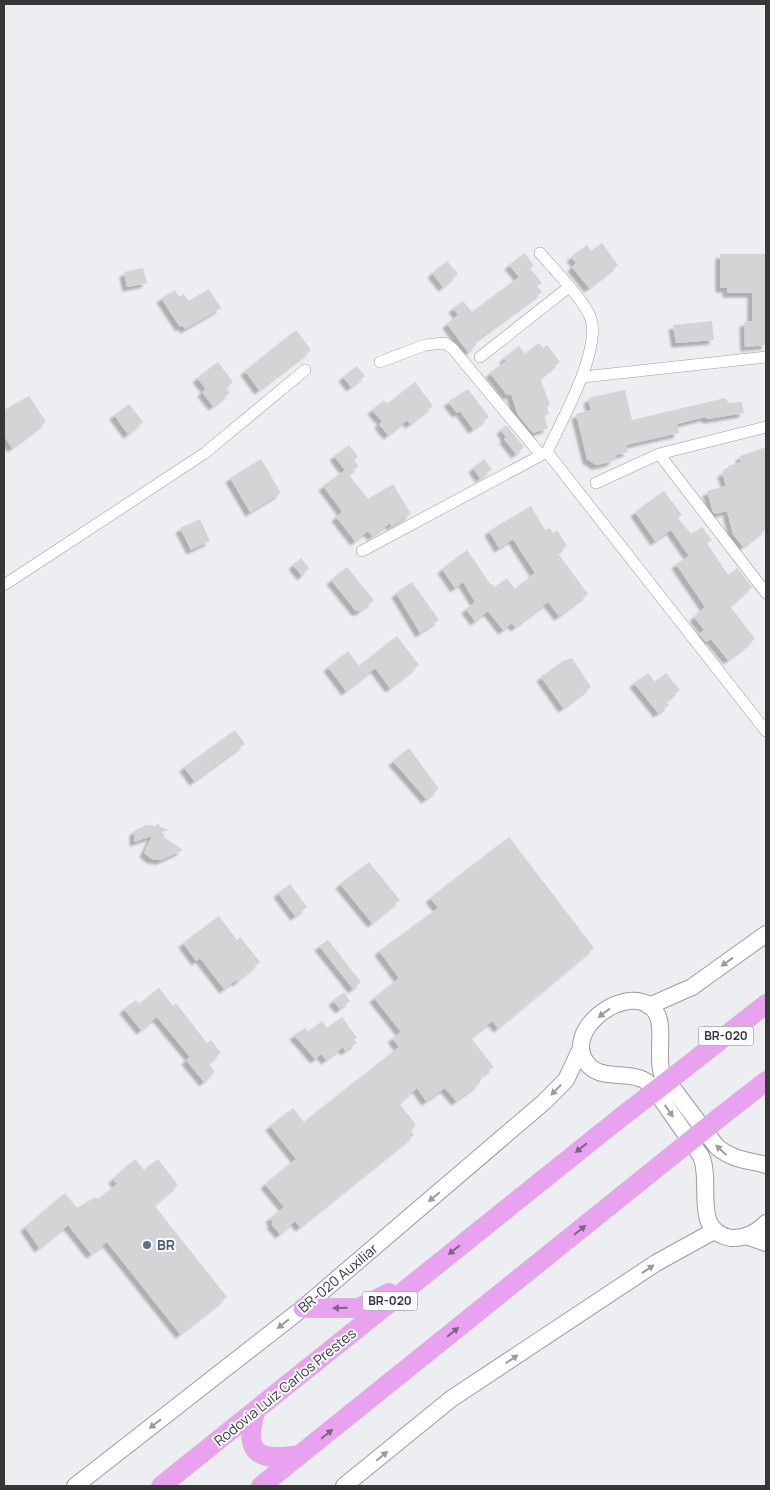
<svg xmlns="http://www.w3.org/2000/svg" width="770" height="1490" font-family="Manrope,sans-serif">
<defs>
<filter id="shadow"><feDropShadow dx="-4.5" dy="4.5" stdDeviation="1" flood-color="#0004"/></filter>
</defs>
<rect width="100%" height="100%" fill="#edeef1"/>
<!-- building -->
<path fill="#d4d4d7" filter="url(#shadow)" d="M 602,243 L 618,265 L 589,288 L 572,267 L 576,263 L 571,257 L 587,245 L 591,251 Z
M 525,253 L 534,266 L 530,268 L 542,283 L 537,286 L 542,292 L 474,342 L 477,345 L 468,352 L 447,324 L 458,315 L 453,308 L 463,301 L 472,312 L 519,277 L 509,265 Z
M 720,254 L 766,254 L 766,345 L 745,347 L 744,322 L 752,321 L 752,293 L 727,293 L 727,288 L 720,288 Z
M 447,261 L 458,274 L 443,287 L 432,273 Z
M 143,268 L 147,283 L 127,287 L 124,272 Z
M 209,289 L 221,308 L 185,329 L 182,325 L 180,327 L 161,298 L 175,290 L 179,297 L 184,294 L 188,301 Z
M 712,321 L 714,340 L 676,343 L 673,325 Z
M 296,330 L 311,350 L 259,390 L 245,371 Z
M 539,343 L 543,348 L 547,345 L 560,362 L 540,378 L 550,405 L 547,407 L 549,414 L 544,416 L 548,428 L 533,433 L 518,415 L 511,394 L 507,395 L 490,373 L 506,361 L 504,358 L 519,346 L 525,354 Z
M 218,362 L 233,382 L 226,388 L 230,393 L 213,406 L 202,392 L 206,389 L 197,378 Z
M 357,366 L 365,376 L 351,387 L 343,377 Z
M 415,382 L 433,406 L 410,424 L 407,420 L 388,435 L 379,424 L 382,421 L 372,410 L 384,400 L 387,404 Z
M 468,389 L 489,417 L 473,429 L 460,411 L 457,413 L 448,402 Z
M 625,390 L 632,420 L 725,398 L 729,403 L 742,402 L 744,413 L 708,419 L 705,417 L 677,424 L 679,433 L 626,445 L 628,452 L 617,455 L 611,462 L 596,465 L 587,459 L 576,414 L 591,410 L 588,399 L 592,397 Z
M 29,396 L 46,422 L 12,448 L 4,436 L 4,410 Z
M 129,404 L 143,422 L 128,434 L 114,415 Z
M 506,425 L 524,447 L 516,454 L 504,439 L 506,437 L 501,430 Z
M 349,445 L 358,457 L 354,460 L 359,466 L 348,474 L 334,456 Z
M 766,447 L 766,529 L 743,547 L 733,534 L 727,511 L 715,514 L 713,512 L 707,491 L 726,486 L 722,472 L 729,470 L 728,466 L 741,462 L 740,456 Z
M 261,459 L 281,493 L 250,512 L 230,478 Z
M 484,459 L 492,469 L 480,478 L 473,468 Z
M 345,470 L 368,499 L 393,484 L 411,514 L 391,526 L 390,523 L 372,536 L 368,531 L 355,541 L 336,517 L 341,513 L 341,510 L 323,486 Z
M 664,491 L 682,515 L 678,518 L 691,534 L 702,527 L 712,540 L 707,543 L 728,575 L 737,568 L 752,587 L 730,606 L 755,639 L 728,660 L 711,639 L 706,642 L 699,634 L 704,630 L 694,617 L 705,607 L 676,564 L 689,556 L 671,530 L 655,541 L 635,512 Z
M 531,506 L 545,530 L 550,528 L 553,533 L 557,530 L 567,546 L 557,552 L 588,594 L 559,616 L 548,602 L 515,627 L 512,623 L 503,630 L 488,611 L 475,621 L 466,609 L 475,602 L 463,582 L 455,588 L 442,569 L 467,550 L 491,585 L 493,584 L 495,587 L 507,578 L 515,589 L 535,573 L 513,539 L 499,548 L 489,531 Z
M 200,519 L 210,541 L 191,550 L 180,528 Z
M 301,558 L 309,568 L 302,576 L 293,565 Z
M 347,567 L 374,600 L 360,611 L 356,611 L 331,580 Z
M 412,582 L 439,620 L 420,633 L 396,593 Z
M 397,636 L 419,665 L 390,688 L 375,668 L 346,691 L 328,667 L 348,651 L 359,666 Z
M 572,658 L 591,687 L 563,708 L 541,677 L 563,661 Z
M 648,673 L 655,682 L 666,673 L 680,690 L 666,701 L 669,705 L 658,713 L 634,683 Z
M 235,730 L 245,744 L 194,781 L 184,767 Z
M 409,748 L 439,789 L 426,799 L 393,761 Z
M 158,823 L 160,827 L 169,830 L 162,832 L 165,838 L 183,850 L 161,860 L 152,859 L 144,853 L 152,836 L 134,842 L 134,831 L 146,825 L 156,826 Z
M 509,837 L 594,948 L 498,1028 L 492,1021 L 471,1038 L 494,1067 L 483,1075 L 479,1084 L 456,1101 L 445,1088 L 426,1101 L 417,1088 L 399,1103 L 416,1125 L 411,1131 L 414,1135 L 300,1227 L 295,1221 L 280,1234 L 271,1224 L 273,1222 L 270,1218 L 284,1207 L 265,1184 L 296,1159 L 270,1126 L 293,1108 L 304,1122 L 399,1047 L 392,1038 L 401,1032 L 374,998 L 399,978 L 379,951 L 438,908 L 430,898 Z
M 369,862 L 400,900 L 372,923 L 340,884 Z
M 290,884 L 307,907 L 295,916 L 278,893 Z
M 219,916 L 237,940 L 240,937 L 260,962 L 237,982 L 236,980 L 224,989 L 200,958 L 196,961 L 183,943 Z
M 328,940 L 361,982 L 353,989 L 319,946 Z
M 159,988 L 173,1006 L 176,1003 L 207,1043 L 211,1040 L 221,1053 L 208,1063 L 215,1072 L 204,1082 L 186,1060 L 190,1057 L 157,1017 L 141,1030 L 124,1009 L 136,1000 L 139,1004 Z
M 344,992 L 350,1001 L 340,1009 L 333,1001 Z
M 342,1017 L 357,1038 L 354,1039 L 357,1043 L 345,1051 L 343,1047 L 326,1060 L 321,1054 L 315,1059 L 294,1035 L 305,1028 L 308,1032 L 322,1021 L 327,1028 Z
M 135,1159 L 144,1170 L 158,1159 L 178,1185 L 154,1205 L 227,1297 L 180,1334 L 107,1242 L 91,1254 L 68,1225 L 39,1248 L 25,1227 L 65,1193 L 77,1208 L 95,1197 L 98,1199 L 117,1184 L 113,1179 Z"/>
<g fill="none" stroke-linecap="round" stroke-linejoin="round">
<!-- minor casing -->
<g stroke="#9b9c9f" stroke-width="12">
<path id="minor" d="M 540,253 C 553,268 586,302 591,319 C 601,351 561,422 547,452 L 766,731
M 480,357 L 569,287
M 380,362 L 425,345 L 445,343 L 453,349 L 541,455
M 583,377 L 766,357
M 659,454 L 766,593
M 596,483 L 659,454 L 766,427
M 362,551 L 547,452
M 4,585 L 205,453 L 305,370"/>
</g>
<!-- secondary casing -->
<g stroke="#9b9c9f" stroke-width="18">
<path id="secondary" d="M 649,1006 L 692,987 L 766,934
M 766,1165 C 747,1160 733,1160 717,1147 L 662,1074 C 655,1053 669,1018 649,1005 C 620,987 564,1031 586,1062 C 598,1080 621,1072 639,1078 C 644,1079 648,1083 652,1086 L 701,1156 C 713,1183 691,1231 731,1238 C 744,1239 758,1232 766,1223
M 746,1236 L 766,1243
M 75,1486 L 303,1308 L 544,1102 L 566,1080 L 581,1048
M 344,1486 L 451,1399 L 656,1263 L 714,1231"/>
</g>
<!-- trunk casing -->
<g stroke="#cbcbcb" stroke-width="20">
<path id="trunk" d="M 686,1067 L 766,1004
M 720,1117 L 766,1081
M 303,1308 L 359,1308 L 389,1293
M 255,1412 C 243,1456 260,1461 300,1455
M 161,1486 L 620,1118
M 261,1486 L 659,1166"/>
</g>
<!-- minor -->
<use href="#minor" stroke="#fff" stroke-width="11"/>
<!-- secondary -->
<use href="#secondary" stroke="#fff" stroke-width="16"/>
<!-- trunk -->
<use href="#trunk" stroke="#e8a2ef" stroke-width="19"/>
<!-- trunk-bridge casing -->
<g stroke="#cbcbcb" stroke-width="20" stroke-linecap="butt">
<path id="trunk-bridge" d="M 620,1118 L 686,1067
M 659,1166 L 720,1117"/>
</g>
<!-- trunk-bridge -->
<use href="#trunk-bridge" stroke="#e8a2ef" stroke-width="19"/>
</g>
<!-- one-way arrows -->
<defs><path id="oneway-solid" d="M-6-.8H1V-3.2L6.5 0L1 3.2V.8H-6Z" transform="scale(1.25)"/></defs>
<g fill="#9b9b9c">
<use href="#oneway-solid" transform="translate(727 962) rotate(144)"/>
<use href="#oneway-solid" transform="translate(604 1013) rotate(143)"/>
<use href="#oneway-solid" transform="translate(556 1090) rotate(134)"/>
<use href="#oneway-solid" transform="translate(669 1111) rotate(55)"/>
<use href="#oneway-solid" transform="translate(721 1150) rotate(-137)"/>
<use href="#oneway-solid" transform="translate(434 1197) rotate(140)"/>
<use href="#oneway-solid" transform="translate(648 1269) rotate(-34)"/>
<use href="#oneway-solid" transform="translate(283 1324) rotate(142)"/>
<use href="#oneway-solid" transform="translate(512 1359) rotate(-34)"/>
<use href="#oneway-solid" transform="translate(155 1424) rotate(142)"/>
<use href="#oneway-solid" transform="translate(382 1456) rotate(-39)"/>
</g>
<g fill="#7e6281">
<use href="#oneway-solid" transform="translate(581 1148) rotate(141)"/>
<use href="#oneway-solid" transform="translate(580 1230) rotate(-39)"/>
<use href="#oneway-solid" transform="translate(454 1250) rotate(141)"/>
<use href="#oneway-solid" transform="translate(340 1308) rotate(178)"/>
<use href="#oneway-solid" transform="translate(453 1332) rotate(-39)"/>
<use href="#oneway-solid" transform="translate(327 1434) rotate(-39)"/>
</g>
<!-- markers -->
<circle fill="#5c6f8a" stroke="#fafbfe" stroke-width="2" cx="147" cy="1245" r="5"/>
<g text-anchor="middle" stroke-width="4" stroke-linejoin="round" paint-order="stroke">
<!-- shield labels -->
<g fill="#fafbfe" stroke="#727273" stroke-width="1">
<rect x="698.5" y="1026.5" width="55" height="19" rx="4"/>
<rect x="362.5" y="1291.5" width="55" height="19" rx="4"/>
</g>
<g font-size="12" font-weight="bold" fill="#373738">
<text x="726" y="1040">BR-020</text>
<text x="390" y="1305">BR-020</text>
</g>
<!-- service labels -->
<g font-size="14" font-weight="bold" fill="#4e5e75" stroke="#fafbfe" text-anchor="start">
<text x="157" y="1250">BR</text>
</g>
<!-- street labels -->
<g font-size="14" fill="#373738" stroke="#fafbfe">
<text transform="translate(338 1278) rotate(-40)" y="5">BR-020 Auxiliar</text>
<text transform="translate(285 1387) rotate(-39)" y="5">Rodovia Luiz Carlos Prestes</text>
</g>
</g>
<!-- border -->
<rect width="770" height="1490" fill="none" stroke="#373738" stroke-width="10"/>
</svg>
